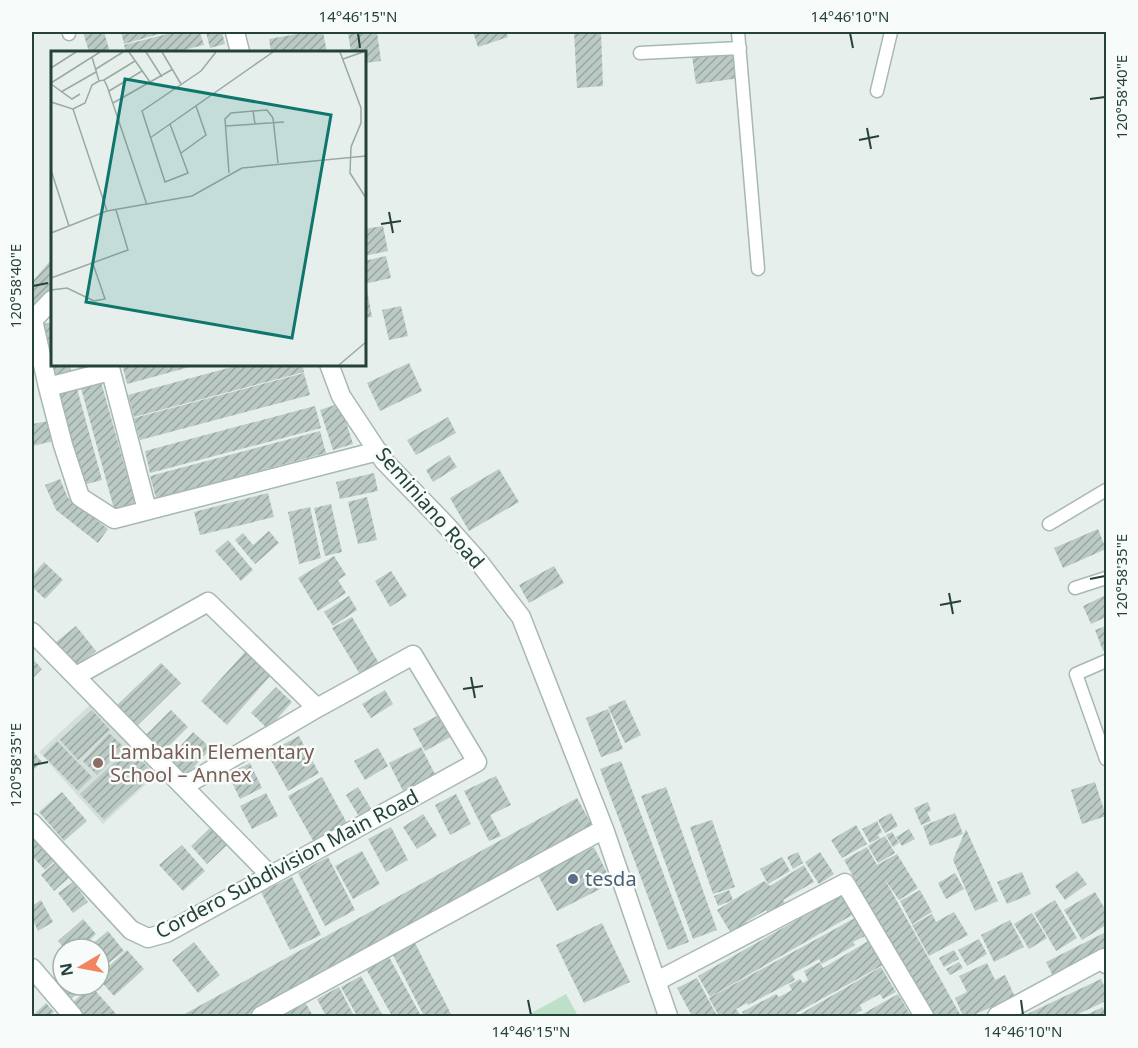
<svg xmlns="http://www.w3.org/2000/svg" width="1138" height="1048" font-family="'Noto Sans',sans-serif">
<defs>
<pattern id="building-hatch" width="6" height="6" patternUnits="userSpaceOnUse" patternTransform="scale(1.5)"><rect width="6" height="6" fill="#bbcac4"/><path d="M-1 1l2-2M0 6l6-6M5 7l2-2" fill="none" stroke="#98a6a0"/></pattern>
</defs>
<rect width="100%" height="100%" fill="#e6efeb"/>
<!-- built -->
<path fill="#d4dfda" d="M 92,703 L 157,774 L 103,824 L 39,752 Z"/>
<!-- grass -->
<path fill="#bfe0c8" d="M 566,994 L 578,1016 L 526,1016 Z"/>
<!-- building -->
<path fill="url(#building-hatch)" d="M 83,32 L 104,32 L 110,52 L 89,52 Z
M 121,32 L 166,32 L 124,44 Z
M 175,32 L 200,32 L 204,45 L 175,52 L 126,52 L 124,45 Z
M 206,32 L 222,32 L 225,44 L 210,48 Z
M 309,32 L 323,32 L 327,52 L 271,52 L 269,39 Z
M 360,32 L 377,32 L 381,61 L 364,63 L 364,52 L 351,52 L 348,33 Z
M 473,32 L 506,32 L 508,37 L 478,47 Z
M 574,32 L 601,32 L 603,86 L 577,88 Z
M 736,50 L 740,78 L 696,84 L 692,56 Z
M 383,226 L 388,251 L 364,256 L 364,229 Z
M 386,256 L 391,278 L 364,284 L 364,261 Z
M 52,259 L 52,290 L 32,313 L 32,282 Z
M 367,290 L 372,317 L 364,318 L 364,291 Z
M 401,306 L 408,336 L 389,340 L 382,310 Z
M 52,322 L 52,361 L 43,324 Z
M 409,363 L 422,391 L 380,411 L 367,383 Z
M 52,364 L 70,364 L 72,375 L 56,378 Z
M 77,364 L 98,364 L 98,365 L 79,371 Z
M 122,364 L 196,364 L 197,365 L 127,384 Z
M 243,364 L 302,364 L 304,372 L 134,417 L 128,395 Z
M 304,373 L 310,395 L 140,440 L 134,418 Z
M 101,382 L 135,503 L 114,509 L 81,388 Z
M 76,385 L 102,480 L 83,485 L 57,391 Z
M 340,403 L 353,444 L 333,450 L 320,410 Z
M 315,406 L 321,428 L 150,473 L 145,451 Z
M 448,417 L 456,433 L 416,455 L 407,440 Z
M 49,421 L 54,441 L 32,446 L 32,424 Z
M 320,431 L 326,453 L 156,498 L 150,476 Z
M 449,455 L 457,467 L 433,482 L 426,470 Z
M 499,469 L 519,502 L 469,531 L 450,498 Z
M 374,473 L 378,491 L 340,499 L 336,482 Z
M 60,479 L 68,498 L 108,529 L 98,543 L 56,510 L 45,485 Z
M 268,493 L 274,517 L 200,535 L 194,512 Z
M 367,497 L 377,540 L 358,544 L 348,502 Z
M 331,504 L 342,552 L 325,556 L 314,508 Z
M 310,507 L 321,558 L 299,564 L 288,512 Z
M 1098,529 L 1106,549 L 1063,568 L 1054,548 Z
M 269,531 L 279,543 L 255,564 L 235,540 L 243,533 L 253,545 Z
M 228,540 L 253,570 L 241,581 L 215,551 Z
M 334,556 L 346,575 L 338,580 L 346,593 L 318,611 L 298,578 Z
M 44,562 L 63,580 L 45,599 L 32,587 L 32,576 Z
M 554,566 L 564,583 L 529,603 L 519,585 Z
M 391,571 L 407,596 L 390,607 L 375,581 Z
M 1106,595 L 1106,617 L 1091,624 L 1083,606 Z
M 349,596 L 357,610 L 333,626 L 324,612 Z
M 352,617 L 380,665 L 361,676 L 332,628 Z
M 76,626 L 96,651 L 76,667 L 56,642 Z
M 1106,626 L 1106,649 L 1103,651 L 1095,630 Z
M 245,652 L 271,675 L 227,725 L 201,701 Z
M 32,658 L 42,669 L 32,679 Z
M 161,663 L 181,683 L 136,727 L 116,706 Z
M 276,687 L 292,702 L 268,729 L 251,713 Z
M 385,690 L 393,704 L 371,718 L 362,704 Z
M 625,700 L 641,735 L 625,743 L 608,707 Z
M 608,709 L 623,749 L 601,757 L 586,718 Z
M 92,710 L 110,730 L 78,760 L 60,740 Z
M 171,710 L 188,727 L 163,752 L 146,735 Z
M 444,712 L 456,734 L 425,751 L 413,729 Z
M 193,732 L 211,748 L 187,775 L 169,759 Z
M 109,733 L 124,747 L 97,775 L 83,761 Z
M 299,736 L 319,773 L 288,791 L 267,753 Z
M 57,741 L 92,777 L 78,791 L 43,755 Z
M 421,747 L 436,776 L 404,793 L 389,763 Z
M 130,748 L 154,774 L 104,820 L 80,794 Z
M 378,748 L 388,766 L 365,780 L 354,761 Z
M 32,750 L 42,762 L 32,771 Z
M 621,761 L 689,942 L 668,950 L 600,769 Z
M 250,763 L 262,788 L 240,799 L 228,774 Z
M 496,776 L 511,805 L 490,815 L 501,836 L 489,841 L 464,791 Z
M 322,777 L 348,825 L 315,844 L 288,796 Z
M 1095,782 L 1106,816 L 1082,824 L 1071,790 Z
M 358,787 L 372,810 L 360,818 L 346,795 Z
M 666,787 L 717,930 L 693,939 L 641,796 Z
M 62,792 L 87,821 L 64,841 L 39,812 Z
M 266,793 L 278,816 L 252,829 L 240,806 Z
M 456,794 L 471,824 L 450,835 L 435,805 Z
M 577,798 L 592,825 L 246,1016 L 181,1016 Z
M 928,802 L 931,811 L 927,812 L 931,821 L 921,825 L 914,808 Z
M 891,813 L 898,826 L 885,833 L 878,820 Z
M 955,813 L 963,834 L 930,846 L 923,826 Z
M 423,814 L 437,836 L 417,849 L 403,827 Z
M 712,820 L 735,887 L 713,894 L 690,827 Z
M 877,821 L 882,832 L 878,835 L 880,838 L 870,843 L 862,829 Z
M 856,825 L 867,844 L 842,858 L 831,840 Z
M 212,826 L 228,844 L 207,864 L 191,846 Z
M 391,827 L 408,860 L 386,872 L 368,839 Z
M 32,829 L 59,857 L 45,870 L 32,856 Z
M 909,829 L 915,839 L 902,846 L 896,837 Z
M 966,829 L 998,901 L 975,911 L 953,860 Z
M 892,832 L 899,843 L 893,847 L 886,835 Z
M 885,836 L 895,853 L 878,863 L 868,846 Z
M 182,845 L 205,871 L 183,891 L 159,865 Z
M 594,847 L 612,883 L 557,911 L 538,875 Z
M 867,847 L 877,865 L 897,854 L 918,888 L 899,900 L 884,878 L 961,1016 L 931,1016 L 844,860 Z
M 362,851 L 380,884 L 353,899 L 335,866 Z
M 798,852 L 803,863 L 793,869 L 787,857 Z
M 820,852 L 834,874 L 819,884 L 805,862 Z
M 328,857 L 355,910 L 325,926 L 298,873 Z
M 782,857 L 790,871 L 768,884 L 760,869 Z
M 59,859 L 73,874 L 54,891 L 41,875 Z
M 804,865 L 814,882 L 783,900 L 786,905 L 769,916 L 766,910 L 746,922 L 748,925 L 732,935 L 717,910 L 764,881 L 770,886 Z
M 1077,871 L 1087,884 L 1065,900 L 1055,886 Z
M 1022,872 L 1031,894 L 1007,904 L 997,882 Z
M 955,873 L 964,889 L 946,899 L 938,883 Z
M 292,877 L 321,935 L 290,950 L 261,892 Z
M 73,882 L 88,902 L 73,913 L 58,893 Z
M 729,890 L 733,900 L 718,906 L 714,896 Z
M 920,890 L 932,912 L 912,924 L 900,901 Z
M 1095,892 L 1106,911 L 1106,925 L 1082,940 L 1064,910 Z
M 843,894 L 854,914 L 710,997 L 698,976 Z
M 41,900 L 53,922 L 38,931 L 32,918 L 32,906 Z
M 1055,900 L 1077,938 L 1056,951 L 1034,913 Z
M 954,912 L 968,935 L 929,956 L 912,925 L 932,914 L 936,922 Z
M 1032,913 L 1047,938 L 1029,949 L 1014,924 Z
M 855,918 L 865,936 L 853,942 L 855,945 L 822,964 L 819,959 L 792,974 L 795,980 L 748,1005 L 747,1003 L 736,1009 L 741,1016 L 719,1016 L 709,998 Z
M 83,919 L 96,934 L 80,949 L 65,949 L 58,941 Z
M 1010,920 L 1024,947 L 994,962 L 981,935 Z
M 602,923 L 630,982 L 584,1003 L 556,945 Z
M 108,931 L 124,951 L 101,969 L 99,967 L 99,949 L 86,949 Z
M 1106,932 L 1106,955 L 1055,980 L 1046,962 Z
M 979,939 L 987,954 L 967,966 L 958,950 Z
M 870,940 L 883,965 L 791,1016 L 745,1016 L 742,1012 L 776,994 L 779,997 L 792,990 L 789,985 L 800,979 L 803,983 L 808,980 L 804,971 L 820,962 L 823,968 Z
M 414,941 L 452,1016 L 424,1016 L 392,953 Z
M 194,942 L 220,975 L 198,993 L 172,960 Z
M 127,950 L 144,969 L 114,996 L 99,979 L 99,975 Z
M 954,950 L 959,959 L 944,967 L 939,958 Z
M 388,955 L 421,1016 L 392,1016 L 365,967 Z
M 959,962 L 963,968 L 950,975 L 946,969 Z
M 987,963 L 995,980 L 1005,975 L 1015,997 L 971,1016 L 963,1016 L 955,998 L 967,992 L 959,976 Z
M 881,967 L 896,992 L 883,999 L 880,994 L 860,1005 L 862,1010 L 852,1016 L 797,1016 Z
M 361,976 L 383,1016 L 357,1016 L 341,987 Z
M 697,978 L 717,1016 L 692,1016 L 677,988 Z
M 1101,979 L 1106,990 L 1106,1001 L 1074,1016 L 1023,1016 Z
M 63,985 L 88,985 L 67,1002 L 57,990 Z
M 91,986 L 118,1016 L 82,1016 L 71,1004 Z
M 339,987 L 354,1016 L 326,1016 L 317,999 Z
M 898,994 L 911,1016 L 859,1016 Z
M 305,1002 L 313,1016 L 287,1016 L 285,1013 Z
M 46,1003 L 54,1012 L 48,1016 L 32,1016 Z
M 1103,1007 L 1106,1016 L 1084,1016 Z"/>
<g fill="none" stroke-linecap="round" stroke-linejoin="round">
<!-- service casing -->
<g stroke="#a8b8b2" stroke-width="15">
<path id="service" d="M 69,32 L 69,34
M 738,32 L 758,269
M 640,53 L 740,48
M 877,91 L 891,32
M 1049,524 L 1106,490
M 1075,588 L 1106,578
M 1106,661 L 1076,674 L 1106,759"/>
</g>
<!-- minor casing -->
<g stroke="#a8b8b2" stroke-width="21">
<path id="minor" d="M 235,32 L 240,52
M 109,364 L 147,510
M 329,364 L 341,396 L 384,461 L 445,524 L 479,562 L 521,617 L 604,829 L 668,1016
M 110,371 L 48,387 L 63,445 L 80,497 L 114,519 L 378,451
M 48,387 L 33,320 L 52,300
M 32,632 L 270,875
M 76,676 L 208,602 L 317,708
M 32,823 L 131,930 L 148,938 L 166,933 L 477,762 L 413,655 L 317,708 L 184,786
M 32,968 L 73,1016
M 657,981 L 845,883 L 924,1016
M 261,1016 L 604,829
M 997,1016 L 1104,958 L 1106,964"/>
</g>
<!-- service -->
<use href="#service" stroke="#fff" stroke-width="12"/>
<!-- minor -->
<use href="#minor" stroke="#fff" stroke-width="18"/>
</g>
<!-- ticks -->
<path fill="none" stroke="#24423a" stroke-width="2" d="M 358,33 L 360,48M 850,33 L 853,48M 1090,99 L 1105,97M 867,128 L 871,149M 859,140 L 879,136M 389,212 L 393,233M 381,224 L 401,221M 33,286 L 48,283M 1090,579 L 1105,576M 949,593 L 953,614M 940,605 L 961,601M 471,677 L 475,698M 463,689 L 483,686M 33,765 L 48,762M 528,1000 L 531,1015M 1021,1000 L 1023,1015"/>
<!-- markers -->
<circle fill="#8d6e63" stroke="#f7fbf9" stroke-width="2" cx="98" cy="763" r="6"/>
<circle fill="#5c6f8a" stroke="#f7fbf9" stroke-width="2" cx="573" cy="879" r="6"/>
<g text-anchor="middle" stroke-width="5" stroke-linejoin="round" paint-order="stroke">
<!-- street labels -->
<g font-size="20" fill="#24423a" stroke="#f7fbf9">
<text transform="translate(430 508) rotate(49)" y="7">Seminiano Road</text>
<text transform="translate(287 864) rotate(-28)" y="7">Cordero Subdivision Main Road</text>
</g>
<!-- education labels -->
<g font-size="20" fill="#785e54" stroke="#f7fbf9" text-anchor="start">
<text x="110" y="759">Lambakin Elementary<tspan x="110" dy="23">School – Annex</tspan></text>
</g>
<!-- service labels -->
<g font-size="20" fill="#4e5e75" stroke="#f7fbf9" text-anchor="start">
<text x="585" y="886">tesda</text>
</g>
</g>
<!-- overview -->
<g transform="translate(51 51)">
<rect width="315" height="315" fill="#e6efeb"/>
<path fill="none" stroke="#98aaa4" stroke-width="1.5" d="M 78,1 L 99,31M 95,1 L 111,26M 111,1 L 130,33M 289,1 L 310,57 L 310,72 L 300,96 L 299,122 L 315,147M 41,6 L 48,30 L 53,29 L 56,35 L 96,154M 292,8 L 312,1M 0,17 L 25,1M 45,18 L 72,1M 53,29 L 84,10M 0,32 L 49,1M 0,33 L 21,48 L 29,43M 58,40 L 91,20M 10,41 L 45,21M 0,51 L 22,58 L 56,160M 62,52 L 122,18M 22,58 L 34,52 L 41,34 L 48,30M 202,60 L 216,59 L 222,67 L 227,112M 119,73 L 137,122 L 114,131 L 91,60 L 150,20 L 165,1M 175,75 L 233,71M 99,87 L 222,1M 130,102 L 155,84 L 145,55M 0,119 L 18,175M 178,122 L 174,68 L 180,62 L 202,60 L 204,73M 0,182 L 56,160 L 141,145 L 191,117 L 315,105M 0,227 L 77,199 L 65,159M 0,239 L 16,237 L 43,250 L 54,248 L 42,213M 288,314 L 315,291"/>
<path fill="#0f766e" fill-opacity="0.15" stroke="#0f766e" stroke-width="3" d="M 74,28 L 280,64 L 241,287 L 35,251 Z"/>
<rect width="315" height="315" fill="none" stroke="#24423a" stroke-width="3"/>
</g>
<!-- border -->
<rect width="1138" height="1048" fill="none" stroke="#f7fbf9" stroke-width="66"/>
<!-- north arrow -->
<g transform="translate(81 967) rotate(260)"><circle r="28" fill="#f7fbf9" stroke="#a3b1ad" stroke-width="1.5"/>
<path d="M0-4.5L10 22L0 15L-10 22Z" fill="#f4845f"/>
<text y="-9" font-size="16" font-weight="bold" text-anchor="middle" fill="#24423a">N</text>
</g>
<rect x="33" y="33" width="1072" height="982" fill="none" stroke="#24423a" stroke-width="2"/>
<g font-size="15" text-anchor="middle" fill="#24423a">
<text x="358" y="22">14°46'15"N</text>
<text x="850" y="22">14°46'10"N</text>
<text transform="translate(1122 97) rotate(-90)" y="5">120°58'40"E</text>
<text transform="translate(16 286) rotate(-90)" y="5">120°58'40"E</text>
<text transform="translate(1122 576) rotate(-90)" y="5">120°58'35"E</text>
<text transform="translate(16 765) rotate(-90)" y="5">120°58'35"E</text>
<text x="531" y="1037">14°46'15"N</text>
<text x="1023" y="1037">14°46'10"N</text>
</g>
</svg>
